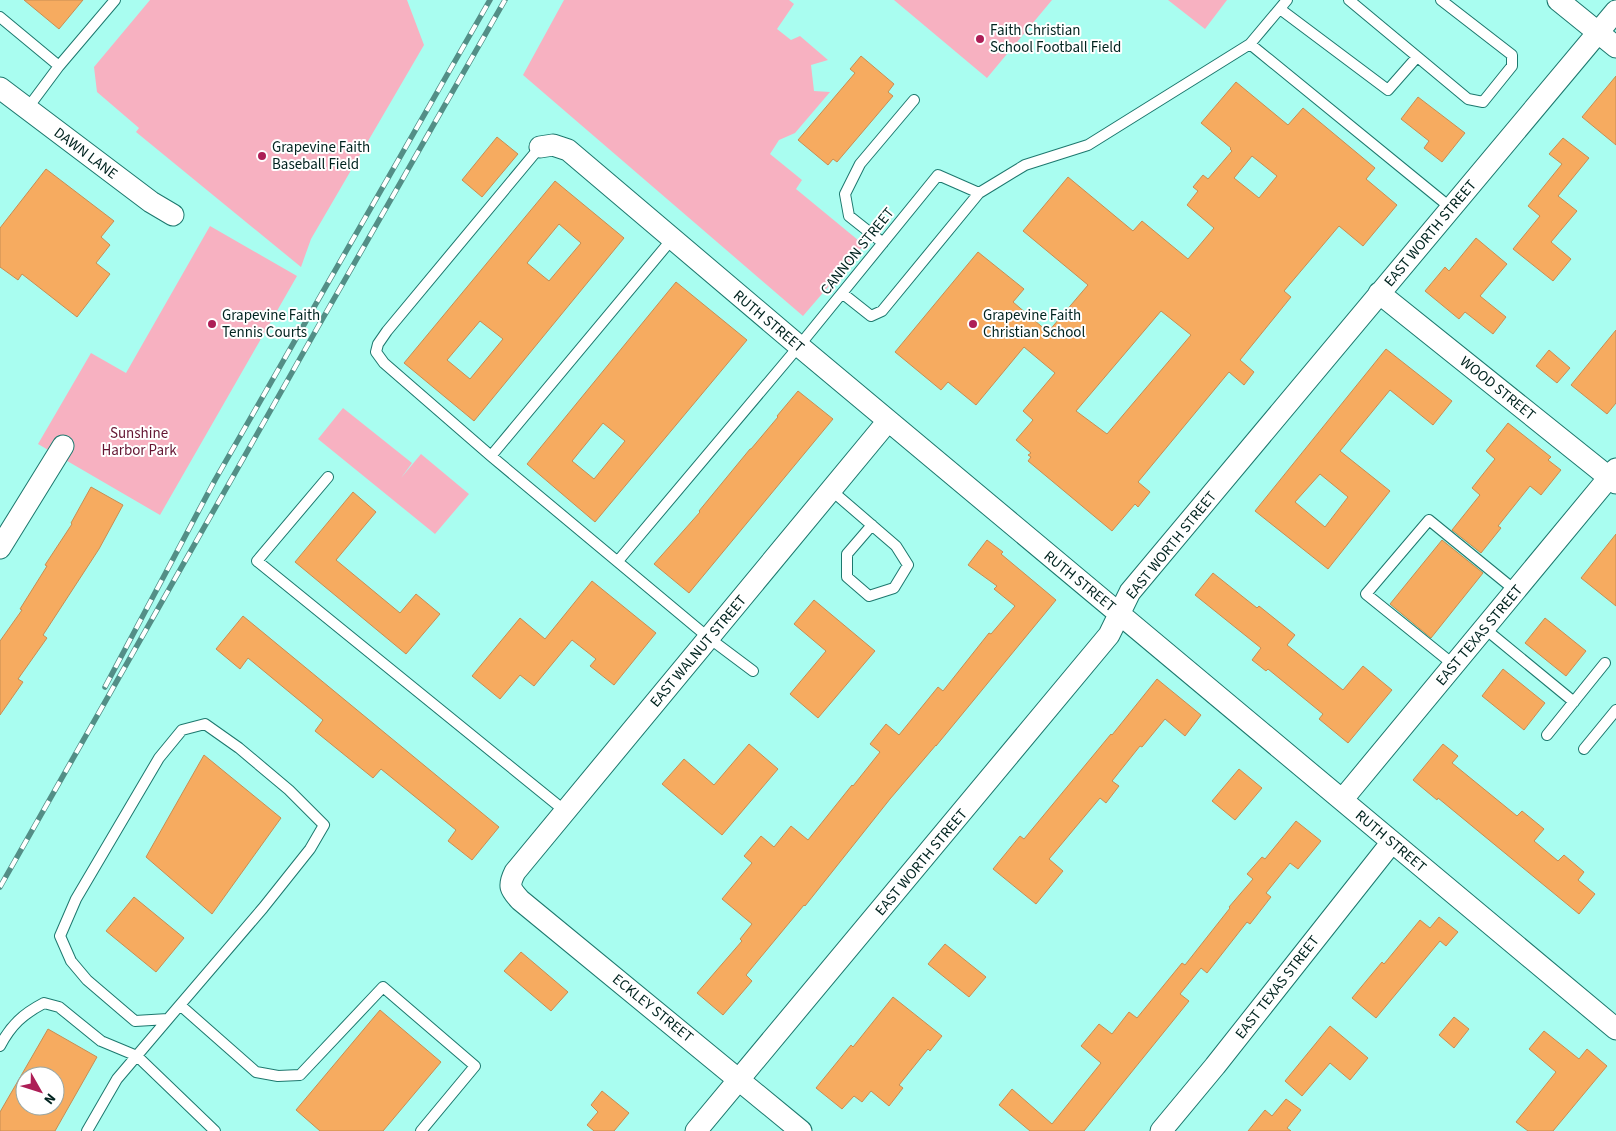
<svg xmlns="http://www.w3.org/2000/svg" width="1616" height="1131" font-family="'Source Sans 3',sans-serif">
<rect width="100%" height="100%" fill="#a9fdf0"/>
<!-- green -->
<path fill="#f7b1c1" d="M 150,0 L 407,0 L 424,45 L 311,239 L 301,267 L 136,132 L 139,128 L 97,92 L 94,67 Z
M 564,0 L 789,0 L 794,4 L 777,29 L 791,40 L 800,36 L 828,60 L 811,65 L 814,91 L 830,92 L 795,133 L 779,140 L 770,154 L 802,180 L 796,189 L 864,245 L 803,316 L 523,75 Z
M 894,0 L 1052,0 L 987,78 Z
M 1168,0 L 1227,0 L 1205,29 Z
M 210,226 L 297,276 L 160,515 L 38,444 L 91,353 L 126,373 Z
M 343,408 L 412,463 L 401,478 L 421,454 L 469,494 L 435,534 L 318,439 Z"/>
<!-- building -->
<path fill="#f6ab60" stroke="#c88d52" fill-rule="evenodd" d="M 24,0 L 83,0 L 59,29 Z
M 861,56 L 894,84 L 888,92 L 893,96 L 837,162 L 833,159 L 828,165 L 798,140 L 855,73 L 850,69 Z
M 1616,76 L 1616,145 L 1582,117 Z
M 1236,82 L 1288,125 L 1303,108 L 1375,168 L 1366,179 L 1397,205 L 1363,246 L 1339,226 L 1284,291 L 1291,297 L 1240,360 L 1254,372 L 1244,385 L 1229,372 L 1138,482 L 1150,492 L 1138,507 L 1135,504 L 1112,531 L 1028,461 L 1031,457 L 1028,455 L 1031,453 L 1016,440 L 1033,420 L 1023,411 L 1055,373 L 1024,347 L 976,405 L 948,382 L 941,390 L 895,352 L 978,252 L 1024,289 L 1013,302 L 1048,332 L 1088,285 L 1023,231 L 1068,177 L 1133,231 L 1142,221 L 1188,259 L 1214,228 L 1187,205 L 1198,191 L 1193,187 L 1203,175 L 1208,179 L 1232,151 L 1230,149 L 1231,148 L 1201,123 ZM 1252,156 L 1277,176 L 1259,198 L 1234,178 ZM 1161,311 L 1191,335 L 1107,434 L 1076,411 Z
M 1418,97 L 1465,133 L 1442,162 L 1424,148 L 1429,141 L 1401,119 Z
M 497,137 L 518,154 L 482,197 L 462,180 Z
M 1563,138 L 1589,158 L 1558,196 L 1577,211 L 1551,242 L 1571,259 L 1553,281 L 1513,249 L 1540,216 L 1528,206 L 1562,164 L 1549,154 Z
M 46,169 L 114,221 L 101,237 L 110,245 L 96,263 L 110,274 L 77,317 L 22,274 L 18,280 L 0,267 L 0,228 Z
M 555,181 L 624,238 L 474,421 L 404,363 ZM 559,224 L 581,243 L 549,281 L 527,263 ZM 480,321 L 503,339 L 470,379 L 447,360 Z
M 1476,238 L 1507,264 L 1480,296 L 1506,317 L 1493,334 L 1465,312 L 1459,319 L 1425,291 L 1445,267 L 1449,271 Z
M 676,282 L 747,340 L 595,522 L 527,464 ZM 603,423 L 625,441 L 594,479 L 572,461 Z
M 1616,330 L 1616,403 L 1607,414 L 1571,385 Z
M 1386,349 L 1452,401 L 1433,425 L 1390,390 L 1340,451 L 1390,491 L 1328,569 L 1255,511 ZM 1320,474 L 1348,497 L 1325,527 L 1295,502 Z
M 1549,350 L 1570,368 L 1557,383 L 1536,366 Z
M 798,391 L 833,419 L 689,593 L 654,564 L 700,512 L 699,511 L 750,449 L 751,449 L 778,417 L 777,416 Z
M 1508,423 L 1551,457 L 1548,460 L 1561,470 L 1541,495 L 1530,486 L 1498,526 L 1501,528 L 1481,553 L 1452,530 L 1480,495 L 1472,488 L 1495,459 L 1486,451 Z
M 91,487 L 123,505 L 99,549 L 43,635 L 47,638 L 18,679 L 23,682 L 0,715 L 0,641 L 22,610 L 20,609 L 47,566 L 45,565 L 72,524 L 71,523 Z
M 353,492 L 376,512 L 336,560 L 400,613 L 416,594 L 440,614 L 406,654 L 295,562 Z
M 1616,534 L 1616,606 L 1581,578 Z
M 987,540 L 1003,552 L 1001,554 L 1056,600 L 936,746 L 936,745 L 890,799 L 805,906 L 804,905 L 746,975 L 752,981 L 723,1015 L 697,993 L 742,941 L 740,939 L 752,924 L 722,899 L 752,863 L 744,856 L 761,836 L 774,847 L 791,826 L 808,840 L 852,785 L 853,786 L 880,752 L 870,744 L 886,724 L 899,735 L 938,687 L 943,691 L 989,633 L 991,634 L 1015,606 L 994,589 L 997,586 L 968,565 Z
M 1442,540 L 1483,573 L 1431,638 L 1390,604 Z
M 1213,573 L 1257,608 L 1259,606 L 1295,635 L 1287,645 L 1343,690 L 1363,666 L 1392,690 L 1348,743 L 1319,719 L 1323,714 L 1268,669 L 1266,671 L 1252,660 L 1261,648 L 1195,595 Z
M 592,581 L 656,633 L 614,685 L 590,666 L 596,659 L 572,640 L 534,686 L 520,675 L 500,699 L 472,676 L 520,618 L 545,639 Z
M 814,600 L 875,651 L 818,718 L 790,694 L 826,651 L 794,624 Z
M 243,616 L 499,827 L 472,860 L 448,841 L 456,830 L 381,769 L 373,778 L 315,731 L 323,720 L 248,658 L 240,669 L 216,649 Z
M 1545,618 L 1586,651 L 1566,676 L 1525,643 Z
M 1503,669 L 1545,703 L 1524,730 L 1482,696 Z
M 1157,679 L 1201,715 L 1185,736 L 1165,719 L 1142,747 L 1140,746 L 1112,781 L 1119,786 L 1106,803 L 1100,798 L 1049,859 L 1063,871 L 1036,904 L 993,869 L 1020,836 L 1024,839 L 1111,734 L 1112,735 Z
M 749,744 L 778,769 L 722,835 L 662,784 L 684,759 L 714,785 Z
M 1443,744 L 1458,756 L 1452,763 L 1517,816 L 1522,811 L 1544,829 L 1534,841 L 1558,861 L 1564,855 L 1584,872 L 1578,880 L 1595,894 L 1579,914 L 1438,798 L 1437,800 L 1413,780 Z
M 204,755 L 281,818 L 212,914 L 146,857 Z
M 1239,769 L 1262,788 L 1235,820 L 1212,801 Z
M 1296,821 L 1321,841 L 1298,869 L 1290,863 L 1266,893 L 1271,897 L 1250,924 L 1247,922 L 1207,973 L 1201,968 L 1180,994 L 1189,1001 L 1084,1131 L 1030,1131 L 999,1105 L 1012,1089 L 1052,1124 L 1101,1063 L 1081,1046 L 1099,1024 L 1112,1034 L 1129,1012 L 1137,1018 L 1182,963 L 1185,965 L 1230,908 L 1229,907 L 1253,879 L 1247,874 L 1262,857 L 1265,859 Z
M 134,897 L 184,938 L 156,972 L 106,931 Z
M 1439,917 L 1458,932 L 1446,946 L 1440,941 L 1376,1018 L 1352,998 L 1382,962 L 1384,964 L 1420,920 L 1430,928 Z
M 945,944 L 986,977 L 969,997 L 928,964 Z
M 521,952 L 568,992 L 551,1011 L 504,971 Z
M 893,997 L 942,1036 L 930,1051 L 928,1049 L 899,1085 L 903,1088 L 889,1106 L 871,1091 L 862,1102 L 854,1096 L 842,1109 L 816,1088 L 851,1045 L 853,1047 Z
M 380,1010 L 441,1062 L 383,1131 L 320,1131 L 296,1110 Z
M 1454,1017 L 1469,1029 L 1454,1048 L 1439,1035 Z
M 1330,1026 L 1368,1058 L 1350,1080 L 1330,1063 L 1302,1096 L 1285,1081 Z
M 48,1029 L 97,1057 L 55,1131 L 0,1131 L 0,1112 ZM 25,1076 L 55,1076 L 55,1106 L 25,1106 Z
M 1544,1031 L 1579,1059 L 1587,1049 L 1607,1066 L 1553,1131 L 1528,1131 L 1516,1122 L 1556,1072 L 1529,1049 Z
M 602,1091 L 629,1113 L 614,1131 L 594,1131 L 587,1125 L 598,1112 L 591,1105 Z
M 1286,1099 L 1301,1110 L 1287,1128 L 1291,1131 L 1248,1131 L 1265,1110 L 1272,1116 Z"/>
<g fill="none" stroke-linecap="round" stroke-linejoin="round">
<!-- service casing -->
<g stroke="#1d786e" stroke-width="12">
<path id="service" d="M 1349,0 L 1468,99 L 1483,102 L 1512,66 L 1512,55 L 1441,0
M 1280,9 L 1388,90 L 1417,57
M 0,17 L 59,66
M 1250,44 L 1451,208
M 27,109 L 59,66 L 115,0
M 540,147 L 387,331 L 378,344 L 376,352 L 384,363 L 491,456 L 709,638 L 753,671
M 883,243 L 849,216 L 845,194 L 860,164 L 914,100
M 842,293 L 871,316 L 882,311 L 979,193
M 491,456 L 672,239
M 328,477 L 257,561 L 565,811
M 831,490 L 896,546 L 908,565 L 894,588 L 869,596 L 847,577 L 847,554 L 872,525
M 618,561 L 799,346 L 938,175 L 979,193 L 1025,165 L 1088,145 L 1250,44 L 1287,0
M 1484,628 L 1574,702
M 1454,665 L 1366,594 L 1429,520 L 1516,591
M 205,724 L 239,748 L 289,790 L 324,825 L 310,849 L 263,908 L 168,1019 L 135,1021 L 87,980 L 71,961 L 60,936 L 76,899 L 159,758 L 182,730 Z
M 1547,735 L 1605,663
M 1584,749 L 1616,710
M 180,1005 L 256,1072 L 278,1076 L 300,1075 L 383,987 L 475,1066 L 421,1131
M 0,1046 C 11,1025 23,1014 44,1003 L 59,1007 L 101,1041 L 137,1056 L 215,1131
M 87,1131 L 117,1079 L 168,1019"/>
</g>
<!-- minor casing -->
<g stroke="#1d786e" stroke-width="23">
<path id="minor" d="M 1558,0 L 1616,47
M 0,88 L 151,202 L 173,215
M 540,147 L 553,145 L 568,150 L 799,346 L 1616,1029
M 1379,293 L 1616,483
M 0,548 L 63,446
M 1342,800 L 1616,469
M 696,1131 L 1109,635 L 1130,592 L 1616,11
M 801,1131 L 520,900 C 510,889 508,886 515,872 L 888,421
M 1161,1131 L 1215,1066 L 1392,842"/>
</g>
<!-- service -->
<use href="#service" stroke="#fff" stroke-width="10"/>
<!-- minor -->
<use href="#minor" stroke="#fff" stroke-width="21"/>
<!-- rail casing -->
<g stroke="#538e86" stroke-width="5.5">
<path id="rail" d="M 105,687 L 215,480 L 490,0
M 0,887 L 315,332 L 505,0"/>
</g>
<!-- rail -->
<use href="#rail" stroke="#fff" stroke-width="4" stroke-dasharray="11" stroke-linecap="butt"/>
</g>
<!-- markers -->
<g fill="#ad1e56" stroke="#fff" stroke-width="2">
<circle cx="980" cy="39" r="5"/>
<circle cx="262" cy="156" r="5"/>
<circle cx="212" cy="324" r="5"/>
<circle cx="973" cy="324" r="5"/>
</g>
<g text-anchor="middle" stroke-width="4" stroke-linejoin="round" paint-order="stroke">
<!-- poi labels -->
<g font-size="15" fill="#00231f" stroke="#fff" text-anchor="start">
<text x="990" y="35">Faith Christian<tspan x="990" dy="17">School Football Field</tspan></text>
<text x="272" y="152">Grapevine Faith<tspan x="272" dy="17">Baseball Field</tspan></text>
<text x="222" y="320">Grapevine Faith<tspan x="222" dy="17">Tennis Courts</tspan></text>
<text x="983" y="320">Grapevine Faith<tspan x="983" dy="17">Christian School</tspan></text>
</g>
<!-- street labels -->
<g font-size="15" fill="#00231f" stroke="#fff">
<text transform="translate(86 153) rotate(37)" y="5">DAWN LANE</text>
<text transform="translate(1430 233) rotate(-50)" y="5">EAST WORTH STREET</text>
<text transform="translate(857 251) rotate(-51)" y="5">CANNON STREET</text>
<text transform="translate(769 321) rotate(40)" y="5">RUTH STREET</text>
<text transform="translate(1498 388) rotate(39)" y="5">WOOD STREET</text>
<text transform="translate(1171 545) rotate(-51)" y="5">EAST WORTH STREET</text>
<text transform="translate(1080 581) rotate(39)" y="5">RUTH STREET</text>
<text transform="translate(1479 635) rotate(-50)" y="5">EAST TEXAS STREET</text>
<text transform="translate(698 651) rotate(-50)" y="5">EAST WALNUT STREET</text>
<text transform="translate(1391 841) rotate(40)" y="5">RUTH STREET</text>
<text transform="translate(921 862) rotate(-50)" y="5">EAST WORTH STREET</text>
<text transform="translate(1277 987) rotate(-52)" y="5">EAST TEXAS STREET</text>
<text transform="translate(653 1008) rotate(39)" y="5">ECKLEY STREET</text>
</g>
<!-- park labels -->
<g font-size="15" fill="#641532" stroke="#fff">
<text x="139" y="438">Sunshine<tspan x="139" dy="17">Harbor Park</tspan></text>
</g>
</g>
<!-- north arrow -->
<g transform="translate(40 1091) rotate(129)"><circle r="24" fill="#ffffff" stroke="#99a7a5"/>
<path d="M0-4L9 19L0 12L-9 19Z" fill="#ad1e56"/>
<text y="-8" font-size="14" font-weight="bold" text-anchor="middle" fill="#00231f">N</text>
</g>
</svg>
